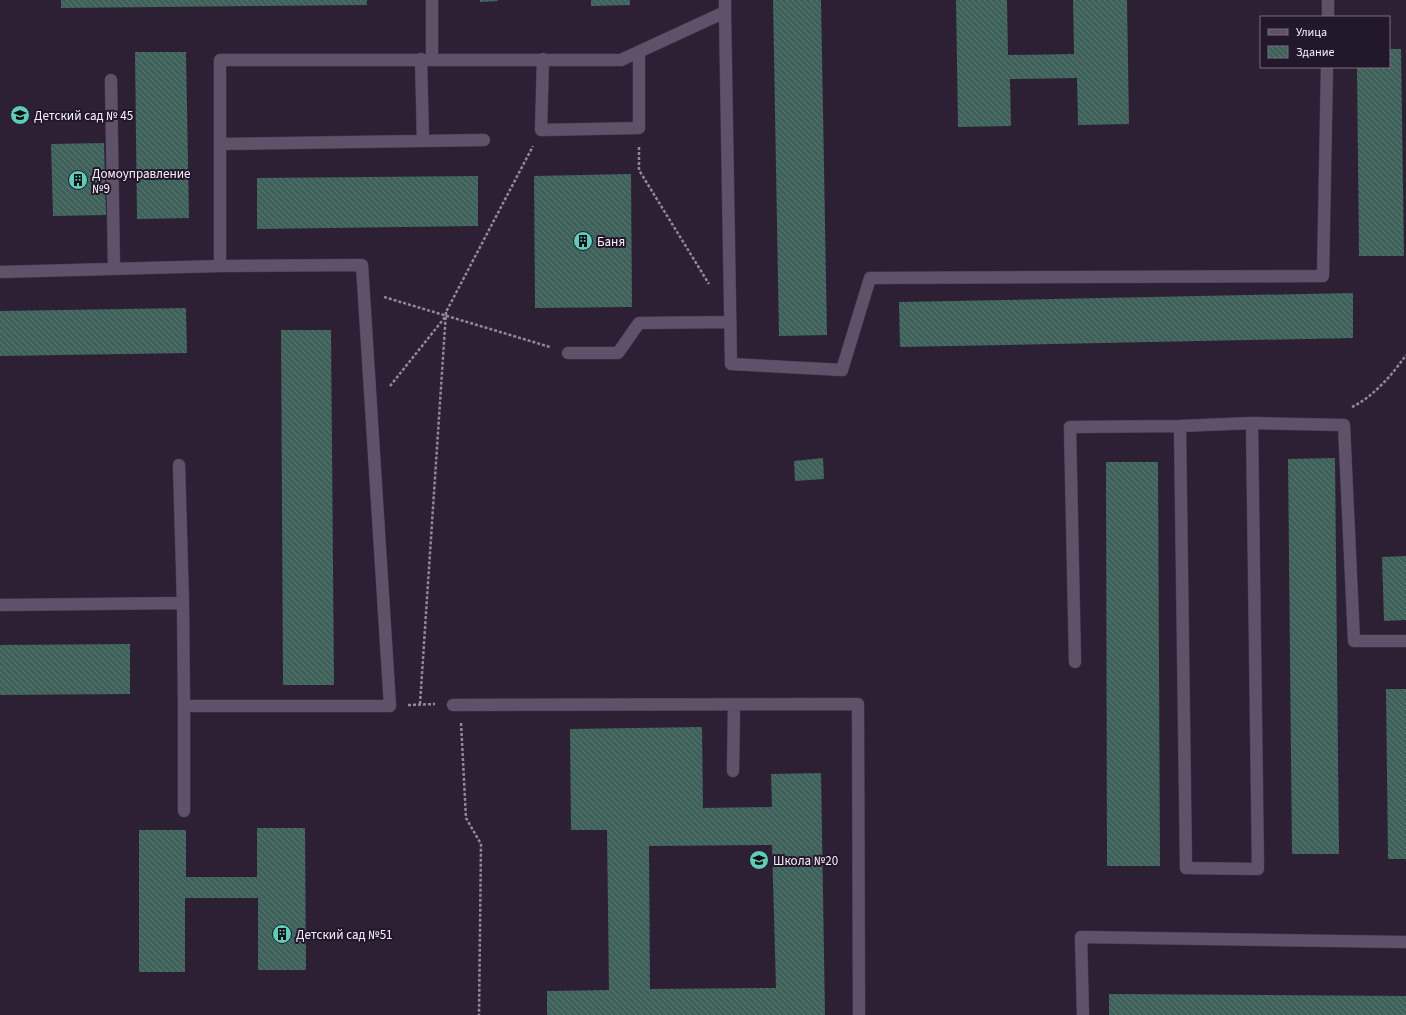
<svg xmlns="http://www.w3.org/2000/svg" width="1406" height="1015" font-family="'Source Sans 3',sans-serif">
<defs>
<pattern id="building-back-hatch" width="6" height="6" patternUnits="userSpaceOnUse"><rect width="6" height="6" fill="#3e6159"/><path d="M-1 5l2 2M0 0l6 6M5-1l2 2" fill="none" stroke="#5b7872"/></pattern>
</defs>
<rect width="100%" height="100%" fill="#2d2035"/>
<!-- building -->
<path fill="url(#building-back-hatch)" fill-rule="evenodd" d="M 61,0 L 367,0 L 367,5 L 61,8 Z
M 480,0 L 498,0 L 498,1 L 480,2 Z
M 591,0 L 630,0 L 630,5 L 591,6 Z
M 773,0 L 821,0 L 827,335 L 779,336 Z
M 956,0 L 1007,0 L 1008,55 L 1074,54 L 1073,0 L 1127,0 L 1129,124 L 1078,125 L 1077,78 L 1010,79 L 1011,126 L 958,127 Z
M 1389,49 L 1401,49 L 1404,256 L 1359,256 L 1357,67 L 1389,67 Z
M 135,52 L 186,52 L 189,218 L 137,219 Z
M 104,143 L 106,215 L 53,216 L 51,144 Z
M 631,174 L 632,307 L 535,308 L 534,176 Z
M 478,176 L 478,226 L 257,229 L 257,178 Z
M 1353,293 L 1353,338 L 900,347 L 899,302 Z
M 186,308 L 187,353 L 0,356 L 0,311 Z
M 281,330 L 331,330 L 334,685 L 283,685 Z
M 823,458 L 824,479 L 795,481 L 794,461 Z
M 1335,458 L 1339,854 L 1292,854 L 1288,459 Z
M 1106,462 L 1158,462 L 1160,866 L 1107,866 Z
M 1406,556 L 1406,620 L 1384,621 L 1382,557 Z
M 130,644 L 130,694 L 0,695 L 0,645 Z
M 1386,689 L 1406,689 L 1406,859 L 1388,859 Z
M 702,727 L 703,808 L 772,807 L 771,774 L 821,773 L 825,1015 L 547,1015 L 547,991 L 609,990 L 607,830 L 571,830 L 570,729 ZM 772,845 L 776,988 L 650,989 L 649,846 Z
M 257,828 L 305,828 L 306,970 L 258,970 L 258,898 L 185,898 L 185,972 L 139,972 L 139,830 L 186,830 L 186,877 L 257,877 Z
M 1109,994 L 1406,996 L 1406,1015 L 1109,1015 Z"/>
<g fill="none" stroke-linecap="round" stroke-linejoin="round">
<!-- minor casing -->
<g stroke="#473c4e" stroke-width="13">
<path id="minor" d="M 725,12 L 731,364 L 842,370 L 870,278 L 1323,276 L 1327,67
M 1328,17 L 1328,0
M 421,59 L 423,141
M 432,59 L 432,0
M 543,59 L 541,130 L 639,128 L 639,52
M 111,80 L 114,269
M 220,144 L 484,140
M 220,266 L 220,60 L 621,60 L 725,12 L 725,0
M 0,272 L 220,266 L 362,265 L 390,706 L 184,706 L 183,603 L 0,605
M 568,353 L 618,353 L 639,323 L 730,322
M 1252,423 L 1258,869 L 1186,868 L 1180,426 L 1252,423 L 1344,425 L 1354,641 L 1406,641
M 179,465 L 183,603
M 1075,662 L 1070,427 L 1180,426
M 453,705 L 858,704 L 859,1015
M 733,771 L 734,705
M 184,811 L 184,706
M 1083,1015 L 1081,937 L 1406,942"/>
</g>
<!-- path -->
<path stroke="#928898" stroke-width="2.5" stroke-dasharray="3 2" stroke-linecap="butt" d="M 639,147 L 639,170 L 709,284
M 384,297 L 550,347
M 390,386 L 446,316 L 446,312 L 533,146
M 1352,407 C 1373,397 1393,374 1406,355
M 420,704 L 446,312
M 408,705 L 435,704
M 461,723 L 466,818 L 481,844 L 479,1015"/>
<!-- minor -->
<use href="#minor" stroke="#5f5169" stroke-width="12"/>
</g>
<!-- icons -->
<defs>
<g id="school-disc" transform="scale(1)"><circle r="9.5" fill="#5dceb9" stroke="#23172b"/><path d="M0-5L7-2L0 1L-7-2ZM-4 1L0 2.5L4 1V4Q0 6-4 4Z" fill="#111"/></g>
<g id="building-disc" transform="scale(1)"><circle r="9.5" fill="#5dceb9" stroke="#23172b"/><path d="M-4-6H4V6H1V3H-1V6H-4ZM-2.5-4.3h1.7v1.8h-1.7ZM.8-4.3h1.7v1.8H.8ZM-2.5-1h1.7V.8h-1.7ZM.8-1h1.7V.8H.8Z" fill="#111"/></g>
</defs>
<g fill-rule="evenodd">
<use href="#school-disc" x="20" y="115"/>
<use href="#building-disc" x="78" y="180"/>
<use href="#building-disc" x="583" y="241"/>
<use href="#school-disc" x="759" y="860"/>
<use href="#building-disc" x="282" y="934"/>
</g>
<g text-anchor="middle" stroke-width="4" stroke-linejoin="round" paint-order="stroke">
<!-- poi labels -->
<g font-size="13" fill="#f9f2fe" stroke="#23172b" text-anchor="start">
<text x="34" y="120">Детский сад № 45</text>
<text x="92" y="178">Домоуправление<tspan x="92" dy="15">№9</tspan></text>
<text x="597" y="246">Баня</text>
<text x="773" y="865">Школа №20</text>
<text x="296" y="939">Детский сад №51</text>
</g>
</g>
<!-- legend -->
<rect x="1260" y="16" width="130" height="52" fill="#23172b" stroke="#796f7f"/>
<rect x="1268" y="29" width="20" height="6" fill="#5f5169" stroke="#796f7f"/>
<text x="1296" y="36" font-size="12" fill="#f9f2fe">Улица</text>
<rect x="1268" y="46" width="20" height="12" fill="url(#building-back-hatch)" stroke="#796f7f"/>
<text x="1296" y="56" font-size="12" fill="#f9f2fe">Здание</text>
</svg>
